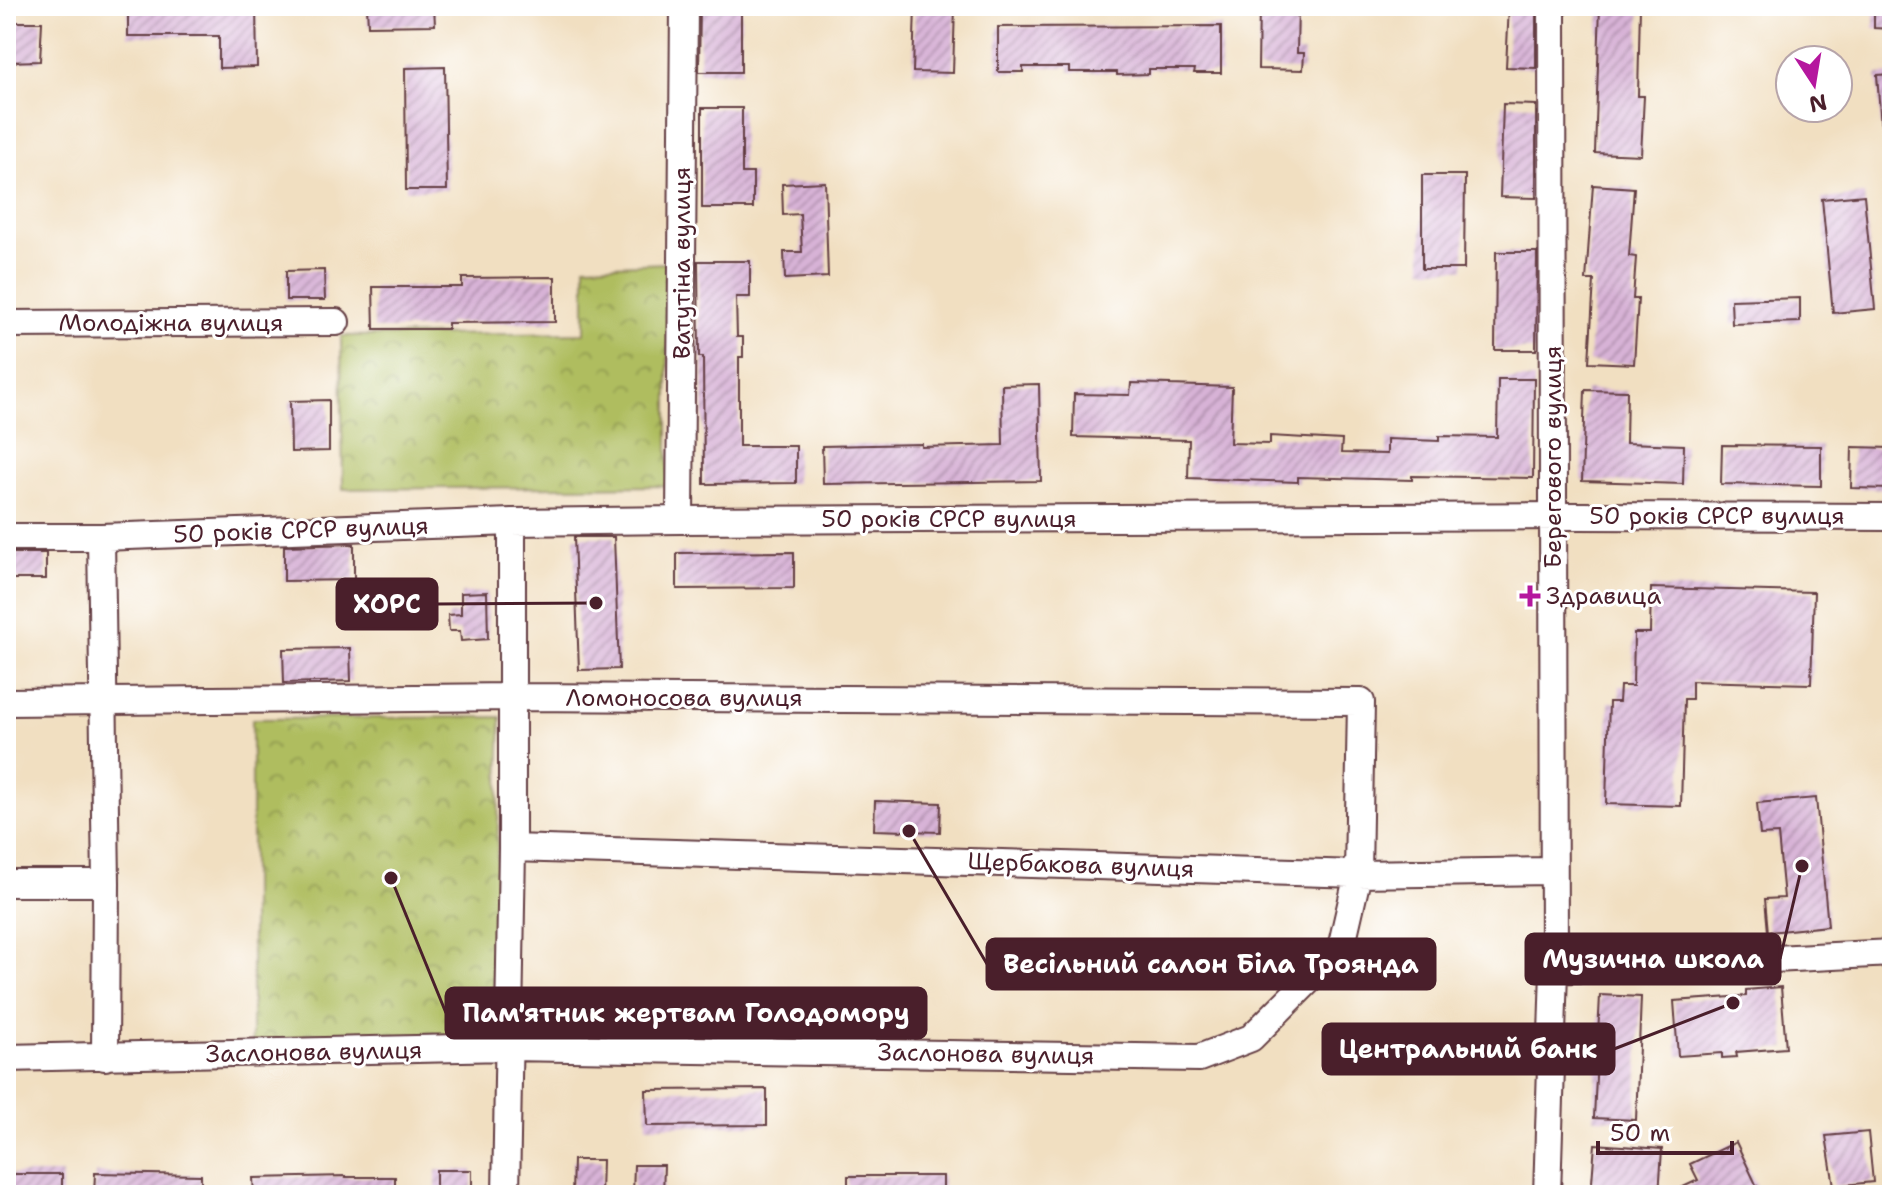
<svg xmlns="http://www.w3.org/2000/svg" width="1898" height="1201" font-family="'Shantell Sans',sans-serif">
<defs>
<pattern id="park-crowns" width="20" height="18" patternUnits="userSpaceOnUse" patternTransform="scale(2)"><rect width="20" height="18" fill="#afbd5f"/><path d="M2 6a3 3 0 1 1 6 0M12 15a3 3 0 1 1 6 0" fill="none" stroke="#90994f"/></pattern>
<pattern id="building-hatch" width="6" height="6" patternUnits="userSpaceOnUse" patternTransform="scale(2)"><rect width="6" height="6" fill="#d8b3d7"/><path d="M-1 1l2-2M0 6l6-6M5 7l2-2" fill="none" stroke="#b191af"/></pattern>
</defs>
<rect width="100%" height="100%" fill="#fff"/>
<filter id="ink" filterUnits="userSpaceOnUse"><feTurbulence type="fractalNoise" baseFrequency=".0125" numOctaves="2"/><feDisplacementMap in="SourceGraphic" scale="16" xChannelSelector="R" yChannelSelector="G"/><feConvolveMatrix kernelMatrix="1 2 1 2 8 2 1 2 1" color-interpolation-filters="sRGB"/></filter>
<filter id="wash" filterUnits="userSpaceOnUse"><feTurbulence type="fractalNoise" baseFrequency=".006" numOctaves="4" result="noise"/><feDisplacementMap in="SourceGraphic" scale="32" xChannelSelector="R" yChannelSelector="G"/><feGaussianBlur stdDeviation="1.8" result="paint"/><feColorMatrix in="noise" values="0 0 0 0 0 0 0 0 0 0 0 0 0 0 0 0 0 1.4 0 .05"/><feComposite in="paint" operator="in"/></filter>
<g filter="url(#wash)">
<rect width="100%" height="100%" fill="#f1dfc1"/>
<!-- park -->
<path fill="url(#park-crowns)" stroke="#7c6e45" stroke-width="2" d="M 668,263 L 668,486 L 343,489 L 341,336 L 585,333 L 585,266 Z
M 501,717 L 492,1044 L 252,1047 L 252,719 Z"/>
<g id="blocks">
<!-- building -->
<path fill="url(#building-hatch)" d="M 128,6 L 256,6 L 257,67 L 219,68 L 219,36 L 128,36 Z
M 367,6 L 434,6 L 435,25 L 368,26 Z
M 700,6 L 741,6 L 741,72 L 699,72 Z
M 915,6 L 955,6 L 953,73 L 913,72 Z
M 1259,6 L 1298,6 L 1297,53 L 1304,53 L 1303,70 L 1258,69 Z
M 1509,6 L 1536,6 L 1536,68 L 1506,67 Z
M 1600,6 L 1640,6 L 1638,96 L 1644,96 L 1641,155 L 1595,153 Z
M 1874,6 L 1892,6 L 1892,29 L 1874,28 Z
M 6,22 L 42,22 L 40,61 L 6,62 Z
M 1221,26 L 1221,73 L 1194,73 L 1195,69 L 1149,69 L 1149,74 L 1117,75 L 1117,72 L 1069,72 L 1069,67 L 1023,67 L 1023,72 L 998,72 L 998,27 Z
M 445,67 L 447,190 L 406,190 L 405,68 Z
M 1892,74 L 1892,126 L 1881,126 L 1877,75 Z
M 1503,104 L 1536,105 L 1536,198 L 1500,197 Z
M 702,108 L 742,108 L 742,173 L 753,173 L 753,208 L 702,208 Z
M 1422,175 L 1465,175 L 1464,269 L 1422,269 Z
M 825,182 L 828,277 L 785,279 L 784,252 L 802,252 L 800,214 L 783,215 L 782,184 Z
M 1593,185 L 1634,188 L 1629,256 L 1636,257 L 1633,299 L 1638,299 L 1634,364 L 1589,362 L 1594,280 L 1586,280 Z
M 1864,195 L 1875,309 L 1833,313 L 1822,199 Z
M 1496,252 L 1537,252 L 1536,350 L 1495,350 Z
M 698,261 L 750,261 L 750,297 L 736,297 L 737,337 L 743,337 L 743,357 L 739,357 L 739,446 L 796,446 L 796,483 L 704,484 L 703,357 L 699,357 Z
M 324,270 L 325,300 L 286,300 L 286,271 Z
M 555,277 L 555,322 L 448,323 L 448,329 L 374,329 L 373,287 L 462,287 L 462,278 Z
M 1800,298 L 1800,322 L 1732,324 L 1731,300 Z
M 1498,379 L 1534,379 L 1533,478 L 1412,476 L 1412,480 L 1298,477 L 1298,482 L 1188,478 L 1189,440 L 1073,437 L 1074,394 L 1130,395 L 1131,383 L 1170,384 L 1170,385 L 1232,387 L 1230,443 L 1270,444 L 1270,436 L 1342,440 L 1341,453 L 1387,454 L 1387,439 L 1439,441 L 1439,436 L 1497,437 Z
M 1039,384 L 1041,481 L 823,484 L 822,446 L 922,444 L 922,447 L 1003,445 L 1002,385 Z
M 1585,390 L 1627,391 L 1626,443 L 1684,445 L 1683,484 L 1582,481 Z
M 329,400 L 329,451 L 291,452 L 290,401 Z
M 1722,445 L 1821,446 L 1821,486 L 1721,484 Z
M 1852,447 L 1892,448 L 1892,489 L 1851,488 Z
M 574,537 L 614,537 L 619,669 L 579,670 Z
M 354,544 L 354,580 L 284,581 L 284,546 Z
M 794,552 L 794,588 L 677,589 L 677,553 Z
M 6,553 L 46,553 L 46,579 L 6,579 Z
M 1651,588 L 1814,592 L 1811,684 L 1692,681 L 1692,699 L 1684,699 L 1681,806 L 1606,804 L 1609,702 L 1619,702 L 1620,686 L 1633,686 L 1634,633 L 1650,633 Z
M 487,592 L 488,639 L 461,641 L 460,631 L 449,631 L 448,615 L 461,614 L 461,593 Z
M 350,648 L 351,681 L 284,683 L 283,649 Z
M 1816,798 L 1828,926 L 1768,932 L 1765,899 L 1784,898 L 1778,834 L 1760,835 L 1757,803 Z
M 875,801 L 941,803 L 940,832 L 874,830 Z
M 1781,987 L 1786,1048 L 1736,1052 L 1737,1057 L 1722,1058 L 1722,1053 L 1678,1056 L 1674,1001 L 1746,996 L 1746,990 Z
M 1600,995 L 1641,997 L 1636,1120 L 1594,1118 Z
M 767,1089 L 767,1125 L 647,1126 L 646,1090 Z
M 1868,1132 L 1873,1182 L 1834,1186 L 1826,1136 Z
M 1736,1142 L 1761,1195 L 1666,1195 L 1698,1180 L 1690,1164 Z
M 1595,1144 L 1662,1149 L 1659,1195 L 1591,1195 Z
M 573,1160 L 602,1160 L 601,1195 L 572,1195 Z
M 634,1165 L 664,1165 L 663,1195 L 633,1195 Z
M 436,1170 L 472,1170 L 472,1195 L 436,1195 Z
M 95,1173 L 201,1175 L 201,1195 L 94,1195 Z
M 6,1174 L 62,1174 L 62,1195 L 6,1195 Z
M 346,1176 L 346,1177 L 395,1177 L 395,1195 L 254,1195 L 253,1178 Z
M 848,1176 L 943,1176 L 943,1195 L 848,1195 Z"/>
</g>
</g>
<g filter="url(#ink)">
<use href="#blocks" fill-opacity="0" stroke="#633c42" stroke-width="2"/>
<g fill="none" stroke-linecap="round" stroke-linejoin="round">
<!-- minor casing -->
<g stroke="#633c42" stroke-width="30">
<path id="minor" d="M 6,324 L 336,322
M 680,520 L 684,6
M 6,537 L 101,537 L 512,522 L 680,520 L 1577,516 L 1892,517
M 101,537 L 106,883 L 105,1057
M 6,702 L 513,697 L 1361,702 L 1358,874 L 1341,948 L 1251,1038 L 1199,1058 L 507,1047 L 6,1058
M 512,848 L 1358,874 L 1553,871
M 6,883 L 106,883
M 1554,970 L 1892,953
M 506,1195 L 512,848 L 512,522
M 1547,1195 L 1554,970 L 1552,6"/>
</g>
<!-- minor -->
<use href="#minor" stroke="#fff" stroke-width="26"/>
</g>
</g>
<!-- markers -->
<path fill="#b5179e" stroke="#fff" stroke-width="3" d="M1526 584h8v8h8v8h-8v8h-8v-8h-8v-8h8z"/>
<g text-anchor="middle" stroke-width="6" stroke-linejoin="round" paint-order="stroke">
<!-- street labels -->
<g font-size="24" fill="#4a1f2b" stroke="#fff">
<text transform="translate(682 263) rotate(-90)" y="8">Ватутіна вулиця</text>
<text x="171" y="331">Молодіжна вулиця</text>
<text transform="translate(1553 457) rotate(-90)" y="8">Берегового вулиця</text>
<text x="1717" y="524">50 років СРСР вулиця</text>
<text x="949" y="527">50 років СРСР вулиця</text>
<text transform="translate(301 530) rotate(-2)" y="8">50 років СРСР вулиця</text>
<text x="684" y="706">Ломоносова вулиця</text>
<text transform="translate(1081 865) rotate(2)" y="8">Щербакова вулиця</text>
<text transform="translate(314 1052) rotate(-1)" y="8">Заслонова вулиця</text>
<text transform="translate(986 1054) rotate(1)" y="8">Заслонова вулиця</text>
</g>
<!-- poi labels -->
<g font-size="24" fill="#4a1f2b" stroke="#fff" text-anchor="start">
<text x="1546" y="604">Здравица</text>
</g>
</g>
<!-- callouts -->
<path fill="none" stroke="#4a1f2b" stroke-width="3" d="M596 603L437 604M1802 866L1780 959M909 831L987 964M391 878L446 1013M1733 1003L1614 1049"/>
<g fill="#4a1f2b" stroke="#fff" stroke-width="3">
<circle cx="596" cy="603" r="8"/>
<circle cx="1802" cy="866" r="8"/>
<circle cx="909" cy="831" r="8"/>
<circle cx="391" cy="878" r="8"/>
<circle cx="1733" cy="1003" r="8"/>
</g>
<g fill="#4a1f2b" stroke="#4a1f2b" stroke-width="3">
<rect x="337" y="579" width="100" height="50" rx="8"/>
<rect x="1526" y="934" width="254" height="50" rx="8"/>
<rect x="987" y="939" width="448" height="50" rx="8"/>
<rect x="446" y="988" width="480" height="50" rx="8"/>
<rect x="1323" y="1024" width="291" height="50" rx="8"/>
</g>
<g font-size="26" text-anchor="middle" font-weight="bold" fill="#fff">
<text x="387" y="613">ХОРС</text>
<text x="1653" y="968">Музична школа</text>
<text x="1211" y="973">Весільний салон Біла Троянда</text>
<text x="686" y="1022">Пам'ятник жертвам Голодомору</text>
<text x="1468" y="1058">Центральний банк</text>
</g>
<!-- margin -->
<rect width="1898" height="1201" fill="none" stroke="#fff" stroke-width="32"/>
<!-- north arrow -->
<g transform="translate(1814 84) rotate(168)"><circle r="38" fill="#ffffff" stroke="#b7a5aa" stroke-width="2"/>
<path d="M0-6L14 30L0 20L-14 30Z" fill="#b5179e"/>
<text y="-12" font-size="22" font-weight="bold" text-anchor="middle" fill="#4a1f2b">N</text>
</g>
<!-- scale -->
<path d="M1598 1141v12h134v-12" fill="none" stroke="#4a1f2b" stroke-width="4"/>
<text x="1610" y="1141" font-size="24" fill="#4a1f2b" stroke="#ffffff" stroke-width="6" paint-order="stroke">50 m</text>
</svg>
